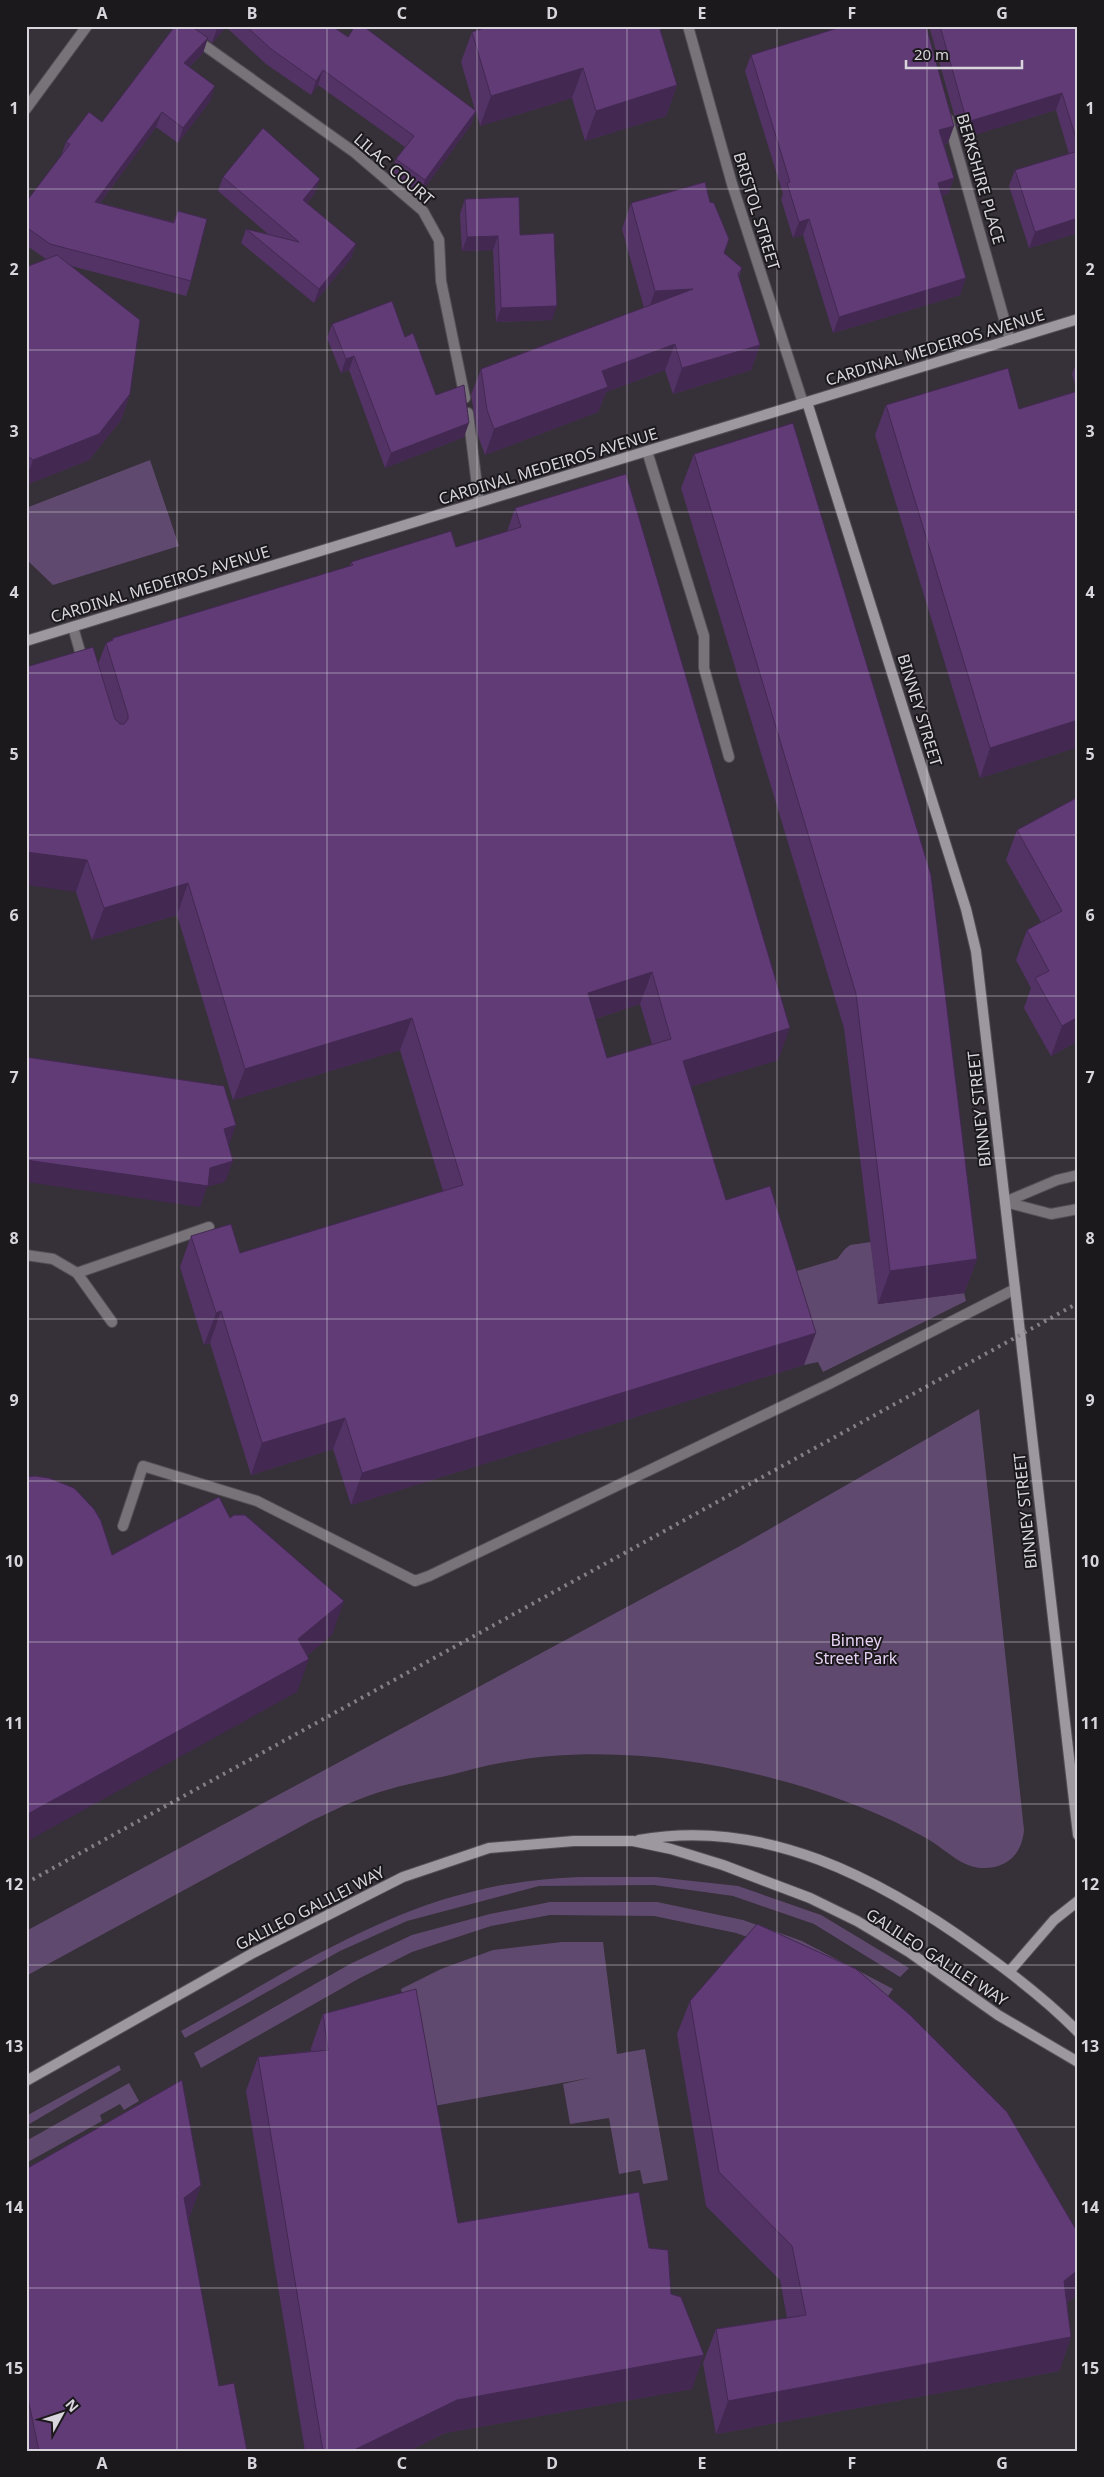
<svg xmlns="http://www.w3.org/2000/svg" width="1104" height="2477" font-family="'Noto Sans',sans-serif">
<rect width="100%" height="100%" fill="#363039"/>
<!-- green -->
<path fill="#60496e" d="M 150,460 L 179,546 L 53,585 L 26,559 L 26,508 Z
M 871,1242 L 878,1304 L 964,1293 L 966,1301 L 823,1372 L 818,1362 L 804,1365 L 777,1277 L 837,1259 L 845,1249 L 850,1245 Z
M 979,1409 L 1024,1830 C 1022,1855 1006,1869 981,1868 C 960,1867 942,1846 924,1837 C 887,1816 847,1801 807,1788 C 712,1759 604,1744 506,1762 C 486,1765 466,1771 446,1776 C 417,1782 388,1788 360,1799 C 343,1805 327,1814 311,1821 L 26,1976 L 26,1931 L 740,1546 Z
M 579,1877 L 656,1877 L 738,1886 L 821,1915 L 909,1968 L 900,1977 L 814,1924 L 733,1896 L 654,1885 L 539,1886 L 407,1921 L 340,1951 L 185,2038 L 181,2031 C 270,1982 369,1917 467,1893 C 504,1883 541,1879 579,1877 Z
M 550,1902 L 657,1902 L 743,1920 L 802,1941 L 893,1989 L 888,1996 L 876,1997 L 794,1953 L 736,1933 L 654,1916 L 550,1915 L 491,1926 L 412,1952 L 360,1978 L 201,2068 L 194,2053 L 350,1964 L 412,1935 L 490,1914 Z
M 562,1942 L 603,1942 L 617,2054 L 645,2049 L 668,2180 L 643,2184 L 640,2170 L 619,2174 L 609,2118 L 570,2124 L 563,2084 L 589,2078 L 423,2108 L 401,1989 L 441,1969 L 493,1950 Z
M 119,2065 L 121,2070 L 26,2126 L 26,2116 Z
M 129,2083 L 139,2101 L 124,2110 L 120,2104 L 100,2115 L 102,2121 L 26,2163 L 26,2141 Z"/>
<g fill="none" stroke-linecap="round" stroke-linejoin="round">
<!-- service casing -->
<g stroke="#534e56" stroke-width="12">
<path id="service" d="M 647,451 L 704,636 L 704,668 L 729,757
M 73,627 L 83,662
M 1005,1202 L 1057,1180 L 1078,1175
M 1005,1202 L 1051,1214 L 1078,1209
M 26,1255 L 53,1259 L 77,1273 L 112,1322
M 77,1273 L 209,1227
M 123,1526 L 143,1466 L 257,1501 L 415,1581 L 429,1576 L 831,1383 L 1015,1289"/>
</g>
<!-- minor casing -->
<g stroke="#534e56" stroke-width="12">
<path id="minor" d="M 177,26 L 354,152 L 423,211 L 439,240 L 441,281 L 465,398
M 688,26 L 732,184 L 803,403
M 26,109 L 87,26
M 948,119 L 1010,340
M 468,413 L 479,502"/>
</g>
<!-- secondary casing -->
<g stroke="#534e56" stroke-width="12">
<path id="secondary" d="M 807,402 L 966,909 L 976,951 L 1078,1835
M 26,641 L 1078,319
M 639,1840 C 764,1817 881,1879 979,1950 C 1014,1975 1048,2001 1078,2032
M 1009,1972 L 1054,1920 L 1078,1901
M 26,2081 L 253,1953 L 403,1877 L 489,1848 L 574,1841 L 633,1841 L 671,1849 L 723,1865 L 810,1898 L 857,1921 L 909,1952 L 998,2015 L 1078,2062"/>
</g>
<!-- service -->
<use href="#service" stroke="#777379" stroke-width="10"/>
<!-- minor -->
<use href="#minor" stroke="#777379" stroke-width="10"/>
<!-- secondary -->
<use href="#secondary" stroke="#9d98a0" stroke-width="10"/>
<!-- rail -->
<path stroke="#847f87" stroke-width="4" stroke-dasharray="2.5 5" stroke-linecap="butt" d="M 26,1883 L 1078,1303"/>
</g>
<!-- wall -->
<path fill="#533365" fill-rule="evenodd" d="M 175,26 L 332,26 L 348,37 L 475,110 L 461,62 L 472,32 L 677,85 L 666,116 L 585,141 L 572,98 L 480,126 L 476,111 L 471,125 L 420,194 L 390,174 L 396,159 L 405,147 L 318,85 L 311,95 L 266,64 L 226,27 L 212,43 L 207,39 L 203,53 L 189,67 L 210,101 L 178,143 L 156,127 L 100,203 L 173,222 L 178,211 L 191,281 L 186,296 L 71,266 L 130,394 L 121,420 L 89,460 L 26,485 L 26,267 L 46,259 L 26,245 L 26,202 L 61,156 L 66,142 L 102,122 Z
M 830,26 L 926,26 L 948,143 L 944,144 L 954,178 L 948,194 L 942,196 L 960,295 L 833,333 L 803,235 L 793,238 L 781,199 L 783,194 L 745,71 L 751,55 L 831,30 Z
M 929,26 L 1078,26 L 1078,233 L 1029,248 L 1009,186 L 1015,170 L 1069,154 L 1056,110 L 961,139 Z
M 223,177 L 315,193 L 307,203 L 356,244 L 351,258 L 314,303 L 241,243 L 246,229 L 268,234 L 218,191 Z
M 465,199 L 520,235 L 552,320 L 496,322 L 493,250 L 462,251 L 460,214 Z
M 631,203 L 724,253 L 742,268 L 739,277 L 760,345 L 751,370 L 673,394 L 665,370 L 606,392 L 598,412 L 485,455 L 478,436 L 471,395 L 481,369 L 644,308 L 622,229 Z
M 332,324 L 405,337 L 436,395 L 464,437 L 385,468 L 349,370 L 341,373 L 327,338 Z
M 1078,359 L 1078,747 L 980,778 L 875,435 L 886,405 L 1019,409 L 1077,391 L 1072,374 Z
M 694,454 L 977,1259 L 964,1293 L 878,1304 L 844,1028 L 681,488 Z
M 515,508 L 778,1060 L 691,1086 L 726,1200 L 804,1365 L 351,1505 L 333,1449 L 251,1475 L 210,1343 L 204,1345 L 180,1267 L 191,1236 L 240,1253 L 443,1191 L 400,1050 L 233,1100 L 177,915 L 92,940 L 76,892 L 98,664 L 106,643 L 111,641 L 113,638 L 350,566 L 351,562 L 456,547 L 507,532 ZM 640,1004 L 652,1044 L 607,1058 L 595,1019 Z
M 1078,797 L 1078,1041 L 1051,1056 L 1024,1008 L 1031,988 L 1016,960 L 1027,930 L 1041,922 L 1006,860 L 1017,830 Z
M 690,2001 L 1078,2270 L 1078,2294 L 1067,2303 L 1071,2337 L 1059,2371 L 716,2434 L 703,2363 L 716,2329 L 787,2318 L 780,2280 L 706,2206 L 677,2034 Z
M 323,2014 L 458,2223 L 649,2248 L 671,2294 L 692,2389 L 445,2433 L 409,2451 L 305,2451 L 246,2091 L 258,2057 L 311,2051 L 311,2048 Z
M 26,2169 L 201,2185 L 188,2221 L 219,2386 L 247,2451 L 26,2451 Z"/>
<!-- shaded-wall -->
<path fill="#432952" d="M 26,26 L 33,26 L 26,35 Z
M 219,26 L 227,26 L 212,43 L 217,28 Z
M 208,38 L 203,53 L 179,77 L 184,63 Z
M 583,68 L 572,98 L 480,126 L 491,96 Z
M 323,70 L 318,85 L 311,95 L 316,81 Z
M 677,85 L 666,116 L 585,141 L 596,111 Z
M 215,86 L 210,101 L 178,143 L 183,128 Z
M 1062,93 L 1056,110 L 961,139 L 967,122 Z
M 476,111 L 471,125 L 420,194 L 425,180 Z
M 162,112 L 156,127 L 90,216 L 95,202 Z
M 954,126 L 948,143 L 933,147 L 939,130 Z
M 954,178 L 948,194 L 932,199 L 938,183 Z
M 320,179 L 315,193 L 297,214 L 303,200 Z
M 1078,218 L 1078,233 L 1029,248 L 1035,232 Z
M 809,219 L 803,235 L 793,238 L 799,222 Z
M 498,236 L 493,250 L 462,251 L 467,237 Z
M 356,244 L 351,258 L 314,303 L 319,289 Z
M 966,278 L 960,295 L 833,333 L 839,317 Z
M 693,289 L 646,316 L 655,291 Z
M 557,306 L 552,320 L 496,322 L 501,308 Z
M 675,344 L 665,370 L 606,392 L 598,412 L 485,455 L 494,429 L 602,371 Z
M 760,345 L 751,370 L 673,394 L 682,368 Z
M 354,356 L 349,370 L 341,373 L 346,359 Z
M 130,394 L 121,420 L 89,460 L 26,485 L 26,479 L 33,460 Z
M 469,423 L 464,437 L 385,468 L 391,453 Z
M 1078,720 L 1078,747 L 980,778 L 990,748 Z
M 26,852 L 87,860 L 76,892 L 26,885 Z
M 188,883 L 177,915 L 92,940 L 104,908 Z
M 652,972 L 640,1004 L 576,1025 L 588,993 Z
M 1078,1017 L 1078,1041 L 1051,1056 L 1062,1026 Z
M 412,1018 L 400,1050 L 233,1100 L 245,1069 Z
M 790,1028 L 778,1060 L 671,1093 L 683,1061 Z
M 236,1125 L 229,1145 L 224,1129 Z
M 26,1160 L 210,1168 L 233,1161 L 225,1182 L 207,1187 L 200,1207 L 26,1182 Z
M 977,1259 L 964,1293 L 878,1304 L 890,1271 Z
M 221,1311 L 210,1343 L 204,1345 L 216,1313 Z
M 816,1333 L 804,1365 L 351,1505 L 362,1473 Z
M 345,1418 L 333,1449 L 251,1475 L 262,1443 Z
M 344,1601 L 332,1635 L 291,1669 L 309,1659 L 297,1692 L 26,1842 L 26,1815 L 298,1639 Z
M 201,2185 L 185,2229 L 184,2198 Z
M 1078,2270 L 1078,2294 L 1052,2315 L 1064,2281 Z
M 1071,2337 L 1059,2371 L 716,2434 L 728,2401 Z
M 704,2355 L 692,2389 L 445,2433 L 409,2451 L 352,2451 L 457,2400 Z"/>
<!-- building -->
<path fill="#603b75" stroke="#432952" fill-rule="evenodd" d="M 175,26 L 191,26 L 208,38 L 184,63 L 215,86 L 183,128 L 162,112 L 95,202 L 174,223 L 178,211 L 207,219 L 191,281 L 50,244 L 26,227 L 26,202 L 70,144 L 66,142 L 89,112 L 102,122 Z
M 246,26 L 332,26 L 348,37 L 355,26 L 363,26 L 476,111 L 425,180 L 396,159 L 414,136 L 323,70 L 316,81 L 271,49 Z
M 490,26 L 659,26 L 677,85 L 596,111 L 583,68 L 491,96 L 472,32 Z
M 841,26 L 926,26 L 954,126 L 939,130 L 954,178 L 938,183 L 966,278 L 839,317 L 809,219 L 799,222 L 787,183 L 790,182 L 751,55 L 841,27 Z
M 940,26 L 1078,26 L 1078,145 L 1062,93 L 967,122 Z
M 263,128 L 320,179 L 303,200 L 356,244 L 319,289 L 246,229 L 299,242 L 223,177 Z
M 1078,151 L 1078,218 L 1035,232 L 1015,170 Z
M 705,182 L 710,202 L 714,203 L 729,239 L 724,253 L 742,268 L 738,274 L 760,345 L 682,368 L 675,344 L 602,371 L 608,387 L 494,429 L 487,410 L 481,369 L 693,289 L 655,291 L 631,203 Z
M 519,197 L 520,235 L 554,233 L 557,306 L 501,308 L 498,236 L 467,237 L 465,199 Z
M 57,255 L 140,320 L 130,394 L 99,434 L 33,460 L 26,455 L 26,267 Z
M 392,301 L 405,337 L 413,333 L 436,395 L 464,385 L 469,423 L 391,453 L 354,356 L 346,359 L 332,324 Z
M 1008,368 L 1019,409 L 1078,391 L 1078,720 L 990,748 L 886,405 Z
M 793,423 L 931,875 L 977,1259 L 890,1271 L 856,994 L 694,454 Z
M 626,474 L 790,1028 L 683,1061 L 726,1200 L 770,1186 L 816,1333 L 362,1473 L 345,1418 L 262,1443 L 221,1311 L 216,1313 L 191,1236 L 231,1224 L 240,1253 L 463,1185 L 412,1018 L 245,1069 L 188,883 L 104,908 L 87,860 L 26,852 L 26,667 L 93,647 L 115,719 L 120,724 L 124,724 L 128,719 L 128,715 L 106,643 L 113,640 L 113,638 L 353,565 L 351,562 L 451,531 L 456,547 L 521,527 L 515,508 ZM 652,972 L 671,1039 L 607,1058 L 588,993 Z
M 1078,797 L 1078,1017 L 1062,1026 L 1035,978 L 1049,971 L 1027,930 L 1062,911 L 1017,830 Z
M 26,1057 L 224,1086 L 236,1125 L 224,1129 L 233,1161 L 210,1168 L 208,1186 L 26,1160 Z
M 35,1476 L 49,1478 L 74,1488 L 94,1509 L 101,1521 L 112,1555 L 219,1497 L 230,1518 L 234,1515 L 245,1515 L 344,1601 L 298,1639 L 309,1659 L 26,1815 L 26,1477 Z
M 757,1924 L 856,1969 L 909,2014 L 1007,2112 L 1078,2233 L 1078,2270 L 1064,2281 L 1071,2337 L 728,2401 L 716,2329 L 806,2315 L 792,2246 L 719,2172 L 690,2001 Z
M 416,1989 L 458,2223 L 639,2192 L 649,2248 L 668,2250 L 671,2294 L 681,2297 L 704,2355 L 457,2400 L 352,2451 L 323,2451 L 258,2057 L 328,2050 L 323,2014 Z
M 182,2080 L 201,2185 L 184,2198 L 219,2386 L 234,2383 L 247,2451 L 39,2451 L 26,2389 L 26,2169 Z"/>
<!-- grid -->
<path fill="none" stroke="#d9d5dc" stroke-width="1" stroke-opacity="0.55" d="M 177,26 L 177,2451M 327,26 L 327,2451M 477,26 L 477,2451M 627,26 L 627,2451M 777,26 L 777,2451M 927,26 L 927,2451M 26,189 L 1078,189M 26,350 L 1078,350M 26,512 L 1078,512M 26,673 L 1078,673M 26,835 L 1078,835M 26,996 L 1078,996M 26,1158 L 1078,1158M 26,1319 L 1078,1319M 26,1481 L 1078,1481M 26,1642 L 1078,1642M 26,1804 L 1078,1804M 26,1965 L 1078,1965M 26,2127 L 1078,2127M 26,2288 L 1078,2288"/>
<g text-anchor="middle" stroke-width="4" stroke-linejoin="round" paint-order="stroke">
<!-- street labels -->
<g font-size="16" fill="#d9d5dc" stroke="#1c191d">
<text transform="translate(394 169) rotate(41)" y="6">LILAC COURT</text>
<text transform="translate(981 179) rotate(74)" y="6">BERKSHIRE PLACE</text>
<text transform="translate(757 211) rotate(73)" y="6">BRISTOL STREET</text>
<text transform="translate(935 347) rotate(-17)" y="6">CARDINAL MEDEIROS AVENUE</text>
<text transform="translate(548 466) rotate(-17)" y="6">CARDINAL MEDEIROS AVENUE</text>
<text transform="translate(160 584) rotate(-17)" y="6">CARDINAL MEDEIROS AVENUE</text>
<text transform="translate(920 710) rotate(73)" y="6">BINNEY STREET</text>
<text transform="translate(979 1109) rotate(-96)" y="6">BINNEY STREET</text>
<text transform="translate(1025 1511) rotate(-96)" y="6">BINNEY STREET</text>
<text transform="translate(310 1908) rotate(-27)" y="6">GALILEO GALILEI WAY</text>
<text transform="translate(937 1957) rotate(33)" y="6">GALILEO GALILEI WAY</text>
</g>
<!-- park labels -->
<g font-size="16" fill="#e7d2f5" stroke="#1c191d">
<text x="856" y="1646">Binney<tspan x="856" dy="18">Street Park</tspan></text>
</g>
</g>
<!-- border -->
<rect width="1104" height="2477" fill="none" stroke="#1c191d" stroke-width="55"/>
<!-- north arrow -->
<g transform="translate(62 2414) rotate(50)" stroke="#1c191d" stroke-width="4" paint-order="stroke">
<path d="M0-4L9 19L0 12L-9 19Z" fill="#d9d5dc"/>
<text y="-8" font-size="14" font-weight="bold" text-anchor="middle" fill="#d9d5dc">N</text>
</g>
<!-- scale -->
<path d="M906 60v8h116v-8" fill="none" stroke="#d9d5dc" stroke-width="2.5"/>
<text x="914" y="60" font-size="15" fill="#d9d5dc" stroke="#1c191d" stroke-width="4" paint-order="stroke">20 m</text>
<rect x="28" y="28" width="1048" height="2422" fill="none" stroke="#d9d5dc" stroke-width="2"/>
<g font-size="16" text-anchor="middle" font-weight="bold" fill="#d9d5dc">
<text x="102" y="19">A</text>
<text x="252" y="19">B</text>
<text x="402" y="19">C</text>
<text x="552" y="19">D</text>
<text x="702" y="19">E</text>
<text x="852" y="19">F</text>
<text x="1002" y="19">G</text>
<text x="14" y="114">1</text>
<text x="1090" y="114">1</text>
<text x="14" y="275">2</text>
<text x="1090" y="275">2</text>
<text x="14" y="437">3</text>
<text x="1090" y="437">3</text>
<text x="14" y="598">4</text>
<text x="1090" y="598">4</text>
<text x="14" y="760">5</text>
<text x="1090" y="760">5</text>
<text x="14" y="921">6</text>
<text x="1090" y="921">6</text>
<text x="14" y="1083">7</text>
<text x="1090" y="1083">7</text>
<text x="14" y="1244">8</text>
<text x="1090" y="1244">8</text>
<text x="14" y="1406">9</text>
<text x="1090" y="1406">9</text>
<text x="14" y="1567">10</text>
<text x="1090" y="1567">10</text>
<text x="14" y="1729">11</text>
<text x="1090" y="1729">11</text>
<text x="14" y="1890">12</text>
<text x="1090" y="1890">12</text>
<text x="14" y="2052">13</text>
<text x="1090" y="2052">13</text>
<text x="14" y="2213">14</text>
<text x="1090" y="2213">14</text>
<text x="14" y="2374">15</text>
<text x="1090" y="2374">15</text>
<text x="102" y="2469">A</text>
<text x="252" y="2469">B</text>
<text x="402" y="2469">C</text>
<text x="552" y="2469">D</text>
<text x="702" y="2469">E</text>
<text x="852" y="2469">F</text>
<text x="1002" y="2469">G</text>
</g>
</svg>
